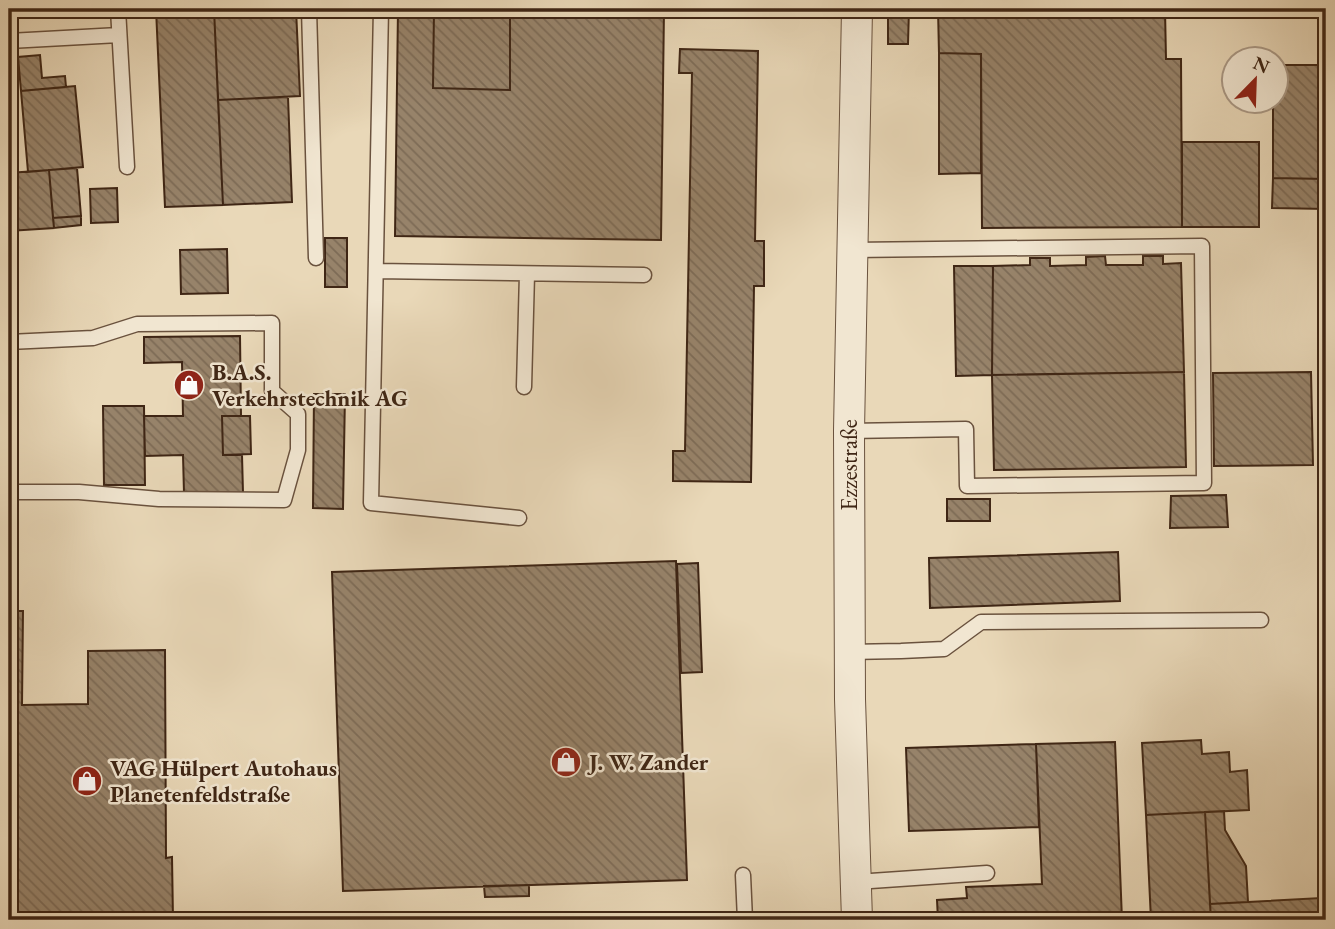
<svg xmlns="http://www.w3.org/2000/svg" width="1335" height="929" font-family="'EB Garamond',serif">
<defs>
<pattern id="building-back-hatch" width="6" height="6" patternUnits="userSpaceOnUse" patternTransform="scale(1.75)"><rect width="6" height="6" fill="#97836a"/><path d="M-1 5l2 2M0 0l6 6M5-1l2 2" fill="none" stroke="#7d6b56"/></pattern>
</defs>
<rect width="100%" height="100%" fill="#e9d8b8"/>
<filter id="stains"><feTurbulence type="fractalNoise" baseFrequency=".00286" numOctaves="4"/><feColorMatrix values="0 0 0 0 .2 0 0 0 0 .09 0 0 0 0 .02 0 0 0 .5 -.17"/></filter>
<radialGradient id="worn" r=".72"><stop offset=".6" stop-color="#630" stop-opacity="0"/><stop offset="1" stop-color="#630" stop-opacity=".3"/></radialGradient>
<!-- building -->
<path fill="url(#building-back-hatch)" stroke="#3f2615" stroke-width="2" d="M 156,9 L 214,9 L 223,205 L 165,207 Z
M 214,9 L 296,9 L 300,96 L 218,100 Z
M 398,9 L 434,9 L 433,88 L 510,90 L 510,9 L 664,9 L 661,240 L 395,236 Z
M 434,9 L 510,9 L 510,90 L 433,88 Z
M 888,9 L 909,9 L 908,44 L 888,44 Z
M 938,9 L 1165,9 L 1166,59 L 1181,59 L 1182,227 L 982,228 L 981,54 L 939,53 Z
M 680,49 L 758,51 L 755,241 L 764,241 L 764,286 L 754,286 L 751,482 L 673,481 L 673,451 L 685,451 L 692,73 L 679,73 Z
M 939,53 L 981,54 L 981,173 L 939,174 Z
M 40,55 L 42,78 L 65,76 L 66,87 L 21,91 L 18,57 Z
M 1276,65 L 1326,65 L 1326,179 L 1273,178 L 1273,102 L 1276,102 Z
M 75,86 L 83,167 L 28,172 L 21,91 Z
M 288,97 L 292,202 L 223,205 L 218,100 Z
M 1182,142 L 1259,142 L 1259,227 L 1182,227 Z
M 77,168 L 81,216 L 53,218 L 49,170 Z
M 49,170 L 54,228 L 9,231 L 9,173 Z
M 1273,178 L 1326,179 L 1326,209 L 1272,208 Z
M 117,188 L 118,222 L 91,223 L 90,189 Z
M 81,216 L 81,225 L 54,228 L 53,218 Z
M 325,238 L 347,238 L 347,287 L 325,287 Z
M 227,249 L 228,293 L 181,294 L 180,250 Z
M 1105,256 L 1106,265 L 1143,265 L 1143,256 L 1163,256 L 1163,264 L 1181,263 L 1184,372 L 992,375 L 993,266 L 1030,265 L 1030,258 L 1050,258 L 1050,266 L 1086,265 L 1086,257 Z
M 954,266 L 993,266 L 992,375 L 956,376 Z
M 240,336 L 241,416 L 222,416 L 223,455 L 242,455 L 243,493 L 184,493 L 183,455 L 145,456 L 144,416 L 183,416 L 182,362 L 144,363 L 144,337 Z
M 1184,372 L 1186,467 L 994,470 L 992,375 Z
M 1311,372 L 1313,465 L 1214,466 L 1213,373 Z
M 314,394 L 345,394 L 343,509 L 313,508 Z
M 103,406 L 144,406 L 145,485 L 104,485 Z
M 222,416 L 250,416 L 251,454 L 223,455 Z
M 1226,495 L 1228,527 L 1170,528 L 1171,496 Z
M 947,499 L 990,499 L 990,521 L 947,521 Z
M 1118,552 L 1120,601 L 930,608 L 929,558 Z
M 676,561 L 687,880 L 343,891 L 332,572 Z
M 698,563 L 702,672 L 681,673 L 677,564 Z
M 9,611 L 23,611 L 22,705 L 88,704 L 88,651 L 165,650 L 166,858 L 172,857 L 173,920 L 9,920 Z
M 1201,740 L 1202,754 L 1229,752 L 1230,772 L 1247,770 L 1249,810 L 1146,815 L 1142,743 Z
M 1115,742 L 1122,920 L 938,920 L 937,900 L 967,898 L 966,887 L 1042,884 L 1036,744 Z
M 1036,744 L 1039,827 L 909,831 L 906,748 Z
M 1224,811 L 1225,830 L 1246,866 L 1248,902 L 1210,904 L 1205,812 Z
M 1205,812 L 1211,920 L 1151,920 L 1146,815 Z
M 529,885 L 529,896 L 485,897 L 484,886 Z
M 1321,898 L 1322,920 L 1211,920 L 1210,904 Z"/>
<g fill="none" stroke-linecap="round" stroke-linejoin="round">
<!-- lane casing -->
<g stroke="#6a523e" stroke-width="17">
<path id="lane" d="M 118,9 L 127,167
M 309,9 L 316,258
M 381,9 L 371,503 L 519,518
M 9,41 L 119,35
M 376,271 L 644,275
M 9,342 L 93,338 L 137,324 L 272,323 L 272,391 L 298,414 L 298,450 L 284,500 L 159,499 L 79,492 L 9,492
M 524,387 L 527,274
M 849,431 L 966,429 L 967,486 L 1204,483 L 1202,246 L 852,250
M 849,652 L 901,651 L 944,649 L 981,622 L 1261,620
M 743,875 L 745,920
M 856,882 L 987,873"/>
</g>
<!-- street casing -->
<g stroke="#6a523e" stroke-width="32">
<path id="street" d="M 857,920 L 850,699 L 849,431 L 857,9"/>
</g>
<!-- lane -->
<use href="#lane" stroke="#f1e6d1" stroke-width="14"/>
<!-- street -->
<use href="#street" stroke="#f1e6d1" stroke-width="30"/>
</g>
<!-- icons -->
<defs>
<g id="shop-disc" transform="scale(1.575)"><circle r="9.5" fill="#8f2418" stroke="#f1e6d1"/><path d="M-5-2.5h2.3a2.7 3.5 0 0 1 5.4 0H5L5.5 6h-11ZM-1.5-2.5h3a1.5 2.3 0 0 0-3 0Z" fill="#fff"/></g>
</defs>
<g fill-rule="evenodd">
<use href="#shop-disc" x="189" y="385"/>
<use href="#shop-disc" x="566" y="762"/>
<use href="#shop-disc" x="87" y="781"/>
</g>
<g text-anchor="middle" stroke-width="5" stroke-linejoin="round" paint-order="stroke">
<!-- poi labels -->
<g font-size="23" font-weight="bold" fill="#3f2615" stroke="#f1e6d1" text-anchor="start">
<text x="212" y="380">B.A.S.<tspan x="212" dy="26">Verkehrstechnik AG</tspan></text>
<text x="589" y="770">J. W. Zander</text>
<text x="110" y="776">VAG Hülpert Autohaus<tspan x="110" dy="26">Planetenfeldstraße</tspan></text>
</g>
<!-- street labels -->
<g font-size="23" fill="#3f2615" stroke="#f1e6d1">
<text transform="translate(849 465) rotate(-90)" y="8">Ezzestraße</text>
</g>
</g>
<!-- margin -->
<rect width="1335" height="929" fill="none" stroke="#e9d8b8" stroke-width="35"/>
<rect x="10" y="10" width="1314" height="908" fill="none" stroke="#3f2615" stroke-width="3.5"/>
<rect x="18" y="18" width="1300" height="894" fill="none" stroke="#3f2615" stroke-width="2"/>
<!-- north arrow -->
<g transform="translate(1255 80) rotate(23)"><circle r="33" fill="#f1e6d1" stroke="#aa9986" stroke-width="2"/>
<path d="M0-5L12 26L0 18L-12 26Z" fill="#8f2418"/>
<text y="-10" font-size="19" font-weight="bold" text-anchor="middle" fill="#3f2615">N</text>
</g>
<rect width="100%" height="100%" filter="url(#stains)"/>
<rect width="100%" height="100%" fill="url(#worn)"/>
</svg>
